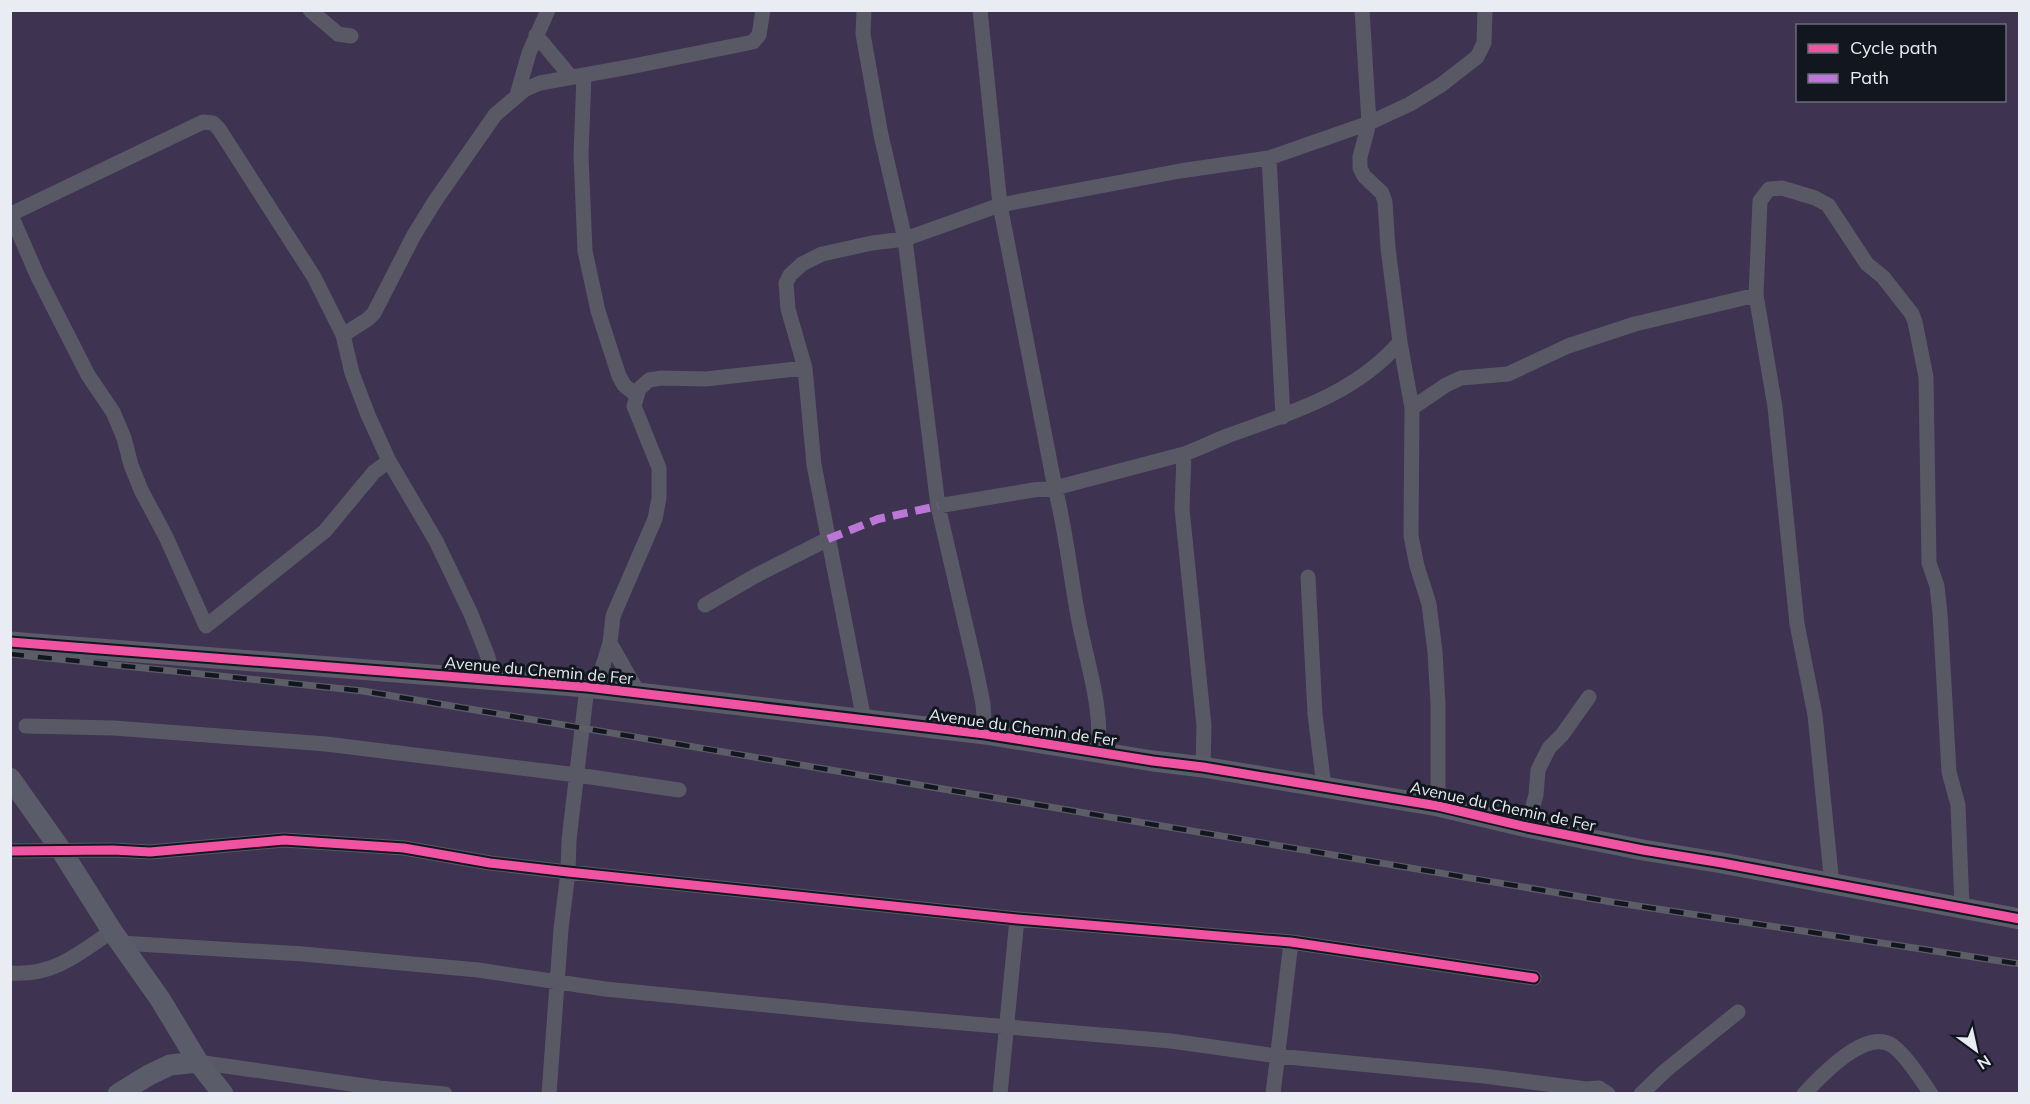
<svg xmlns="http://www.w3.org/2000/svg" width="2030" height="1104" font-family="Mulish,sans-serif">
<rect width="100%" height="100%" fill="#1e2126"/>
<!-- green -->
<path fill="#3e3351" fill-rule="evenodd" d="M 11,11 L 2019,11 L 2019,1093 L 11,1093 ZM 1798,26 L 2004,26 L 2004,100 L 1798,100 Z"/>
<g fill="none" stroke-linecap="round" stroke-linejoin="round">
<!-- street -->
<path stroke="#595966" stroke-width="15" d="M 310,10 L 338,34 L 351,36
M 864,10 L 863,34 L 881,135 L 905,239 L 938,506 L 977,674 L 983,704 L 985,734
M 980,10 L 1000,205 L 1055,488 L 1184,454
M 536,35 L 571,77
M 584,75 L 581,155 L 585,251 L 598,311 L 619,376 L 624,385 L 636,395
M 517,95 L 529,53 L 548,10
M 1269,158 L 1283,417
M 10,213 L 38,277 L 88,375 L 113,412 L 124,438 L 131,465 L 141,490 L 166,537 L 206,626 L 325,531 L 374,472 L 389,461
M 11,214 L 203,122 L 213,123 L 219,129 L 314,277 L 343,335 L 352,373 L 368,415 L 389,461 L 436,541 L 471,614 L 488,657 L 493,680
M 343,335 L 368,319 L 374,313 L 414,235 L 435,201 L 495,115 L 524,90 L 540,83 L 629,67 L 753,42 L 759,35 L 763,10
M 1400,342 L 1412,408 L 1411,536 L 1417,566 L 1429,604 L 1435,652 L 1438,704 L 1438,806
M 1412,408 L 1446,385 L 1461,378 L 1508,374 L 1568,346 L 1635,324 L 1756,295
M 938,506 L 1033,490 L 1055,488 C 1066,530 1070,574 1078,616 C 1086,661 1103,706 1098,752
M 1308,577 L 1315,714 L 1324,787
M 705,605 L 755,576 L 828,539
M 610,643 L 639,694
M 596,688 L 610,643 L 613,616 L 655,519 L 659,498 L 659,468 L 634,406 L 639,389 L 649,380 L 662,378 L 706,379 L 805,368
M 864,720 L 814,465 L 805,368 L 788,309 L 786,283 L 790,275 L 802,264 L 822,254 L 872,243 L 905,239 L 1000,205 L 1180,171 L 1269,158 L 1369,123 L 1410,104 L 1441,85 L 1477,57 L 1484,43 L 1485,10
M 26,726 L 114,728 L 326,744 L 577,775 L 679,790
M 1203,767 L 1204,726 L 1182,509 L 1184,454 C 1198,449 1212,442 1227,436 C 1290,413 1354,395 1400,342 L 1388,248 L 1385,202 L 1382,193 L 1364,176 L 1360,168 L 1360,157 L 1369,123 L 1362,10
M 1527,827 L 1536,795 L 1538,770 L 1549,748 L 1562,735 L 1589,697
M 10,851 L 113,850 L 150,852 L 284,840 L 404,848 L 490,863 L 568,872 L 1017,919 L 1291,942 L 1534,978
M 1832,885 L 1815,715 L 1797,624 L 1775,407 L 1756,295 L 1760,201 L 1769,189 L 1782,188 L 1815,198 L 1828,205 L 1867,264 L 1883,277 L 1912,314 L 1915,322 L 1926,377 L 1929,563 L 1937,586 L 1940,613 L 1949,772 L 1958,805 L 1962,908
M 121,943 L 303,954 L 478,970 L 605,989 L 857,1014 L 1171,1041 L 1277,1056 L 1484,1076 L 1586,1089 L 1599,1088 L 1608,1094
M 10,973 C 54,976 78,954 112,931
M 198,1062 L 379,1088 L 445,1094
M 549,1094 L 561,929 L 568,872 L 569,840 L 587,687
M 1000,1094 L 1017,919
M 1273,1094 L 1291,942
M 1641,1094 L 1665,1071 L 1738,1012
M 1804,1094 C 1821,1076 1866,1027 1893,1046 C 1908,1058 1920,1078 1931,1094"/>
<!-- secondary -->
<path stroke="#5a5c69" stroke-width="21" d="M 10,642 L 587,687 L 985,734 L 1153,761 L 1203,767 L 1438,806 L 1527,827 L 1643,850 L 1722,863 L 2020,919
M 10,778 L 61,850 L 112,931 L 160,999 L 198,1062 L 223,1094
M 118,1094 L 149,1075 L 170,1065 L 198,1062"/>
<!-- rail casing -->
<g stroke="#5c5d66" stroke-width="7">
<path id="rail" d="M 10,654 L 363,691 L 1618,903 L 2020,964"/>
</g>
<!-- rail -->
<use href="#rail" stroke="#12171f" stroke-width="4.5" stroke-dasharray="14" stroke-linecap="butt"/>
<!-- quiet -->
<path stroke="#ba77d6" stroke-width="8" stroke-dasharray="15 8" stroke-linecap="butt" d="M 828,539 L 878,519 L 938,506"/>
<!-- cycleway casing -->
<g stroke="#12171f" stroke-width="13">
<path id="cycleway" d="M 10,642 L 587,687 L 985,734 L 1153,761 L 1203,767 L 1438,806 L 1527,827 L 1643,850 L 1722,863 L 2020,919
M 10,851 L 113,850 L 150,852 L 284,840 L 404,848 L 490,863 L 568,872 L 1017,919 L 1291,942 L 1534,978"/>
</g>
<!-- cycleway -->
<use href="#cycleway" stroke="#f153a3" stroke-width="9"/>
</g>
<g text-anchor="middle" stroke-width="6" stroke-linejoin="round" paint-order="stroke">
<!-- street labels -->
<g font-size="16" fill="#e9ecf3" stroke="#12171f">
<text transform="translate(539 670) rotate(5)" y="6">Avenue du Chemin de Fer</text>
<text transform="translate(1023 727) rotate(8)" y="6">Avenue du Chemin de Fer</text>
<text transform="translate(1503 806) rotate(12)" y="6">Avenue du Chemin de Fer</text>
</g>
</g>
<!-- border -->
<rect width="2030" height="1104" fill="none" stroke="#e9ecf3" stroke-width="24"/>
<!-- legend -->
<rect x="1796" y="24" width="210" height="78" fill="#12171f" stroke="#686c74" stroke-width="1.5"/>
<rect x="1808" y="44" width="30" height="9" fill="#f153a3" stroke="#686c74" stroke-width="1.5"/>
<text x="1850" y="54" font-size="18" fill="#e9ecf3">Cycle path</text>
<rect x="1808" y="74" width="30" height="9" fill="#ba77d6" stroke="#686c74" stroke-width="1.5"/>
<text x="1850" y="84" font-size="18" fill="#e9ecf3">Path</text>
<!-- north arrow -->
<g transform="translate(1976 1050) rotate(147)" stroke="#12171f" stroke-width="4.5" paint-order="stroke">
<path d="M0-4.5L10 22L0 15L-10 22Z" fill="#e9ecf3"/>
<text y="-9" font-size="16" font-weight="bold" text-anchor="middle" fill="#e9ecf3">N</text>
</g>
</svg>
